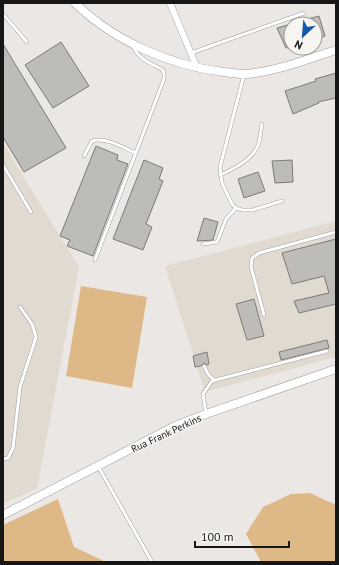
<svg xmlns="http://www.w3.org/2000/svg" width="339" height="565" font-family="'PT Sans',sans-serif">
<rect width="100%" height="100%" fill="#eae7e5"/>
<!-- built -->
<path fill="#e1dad1" d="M 3,143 L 79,267 L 37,488 L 3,504 Z
M 336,221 L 336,357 L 205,392 L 165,266 Z"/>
<!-- green -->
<path fill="#deb987" d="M 81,286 L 147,297 L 132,388 L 66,376 Z
M 310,493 L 336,505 L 336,562 L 261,562 L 246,534 L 263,507 L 291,494 Z
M 58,499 L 74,547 L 106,562 L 3,562 L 3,525 Z"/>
<!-- building -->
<path fill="#bebcb9" stroke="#7c7a78" d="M 319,16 L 325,36 L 315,41 L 315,24 L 296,24 L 296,22 Z
M 291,24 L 291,47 L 286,48 L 277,28 Z
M 61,42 L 89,86 L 53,108 L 25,65 Z
M 3,44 L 66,148 L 24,172 L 3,137 Z
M 336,73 L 336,98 L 318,102 L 319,103 L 293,114 L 285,91 L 316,81 L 315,79 Z
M 96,146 L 118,155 L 117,160 L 128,164 L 93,256 L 67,246 L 70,240 L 60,236 Z
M 144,160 L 163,168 L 159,179 L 163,181 L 146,224 L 152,227 L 143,250 L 113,239 Z
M 292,160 L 293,182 L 275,183 L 272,161 Z
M 258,172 L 265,191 L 244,198 L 238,179 Z
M 204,218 L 218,222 L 213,240 L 197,241 Z
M 336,239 L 336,304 L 299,313 L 294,301 L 329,293 L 324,276 L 292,284 L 282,253 Z
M 254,299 L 264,336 L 247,340 L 236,304 Z
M 327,340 L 329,348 L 281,360 L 279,352 Z
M 207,352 L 209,364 L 207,365 L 204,363 L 201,366 L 195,367 L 193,356 Z"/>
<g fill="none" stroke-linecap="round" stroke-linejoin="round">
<!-- lane casing -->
<g stroke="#a2a09e" stroke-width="4">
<path id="lane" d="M 3,14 L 27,42
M 191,53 L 304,13
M 244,75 L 220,167 L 222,183 L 232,204 L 236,208 L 242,210 L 253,210 L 282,201
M 84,156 L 92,141 C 106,137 122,147 136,153
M 3,165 L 31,212
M 220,175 C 234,169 254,159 259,143 C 260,137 261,130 262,124
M 203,244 L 217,242 L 226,219 L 236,208
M 95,260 L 164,79 L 164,74 L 163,70 C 152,64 138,59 133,46
M 264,315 L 251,267 L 252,258 L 259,253 L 336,232
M 204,366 L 208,374 L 214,380
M 206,414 L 203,394 L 212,381 L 327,351
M 3,459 L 8,458 L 13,448 L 20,387 L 36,337 L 32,324 L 20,307
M 98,466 L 152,562"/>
</g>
<!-- street casing -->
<g stroke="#a2a09e" stroke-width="7">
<path id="street" d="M 170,3 L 197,68"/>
</g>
<!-- secondary casing -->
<g stroke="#a2a09e" stroke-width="9">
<path id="secondary" d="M 75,3 C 114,41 171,66 224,72 C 231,73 238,74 245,74 C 276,72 307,59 336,50
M 3,515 L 175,426 L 206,414 L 336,369"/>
</g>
<!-- lane -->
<use href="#lane" stroke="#fff" stroke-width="3"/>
<!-- street -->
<use href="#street" stroke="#fff" stroke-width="6"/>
<!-- secondary -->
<use href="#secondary" stroke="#fff" stroke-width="8"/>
</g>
<g text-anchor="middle" stroke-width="3" stroke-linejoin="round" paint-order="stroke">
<!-- street labels -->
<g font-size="10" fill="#171616" stroke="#f7f5f2">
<text transform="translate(166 433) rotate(-25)" y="4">Rua Frank Perkins</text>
</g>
</g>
<!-- border -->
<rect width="339" height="565" fill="none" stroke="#171616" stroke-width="8"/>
<!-- north arrow -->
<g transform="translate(303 36) rotate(206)"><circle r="19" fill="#f7f5f2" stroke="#9d9c9a"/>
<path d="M0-3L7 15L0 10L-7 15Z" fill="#155aaa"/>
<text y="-6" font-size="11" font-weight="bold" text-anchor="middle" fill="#171616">N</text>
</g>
<!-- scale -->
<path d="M195 541v6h94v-6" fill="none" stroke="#171616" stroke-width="2"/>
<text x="201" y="541" font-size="12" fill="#171616" stroke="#f7f5f2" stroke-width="3" paint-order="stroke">100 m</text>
</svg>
